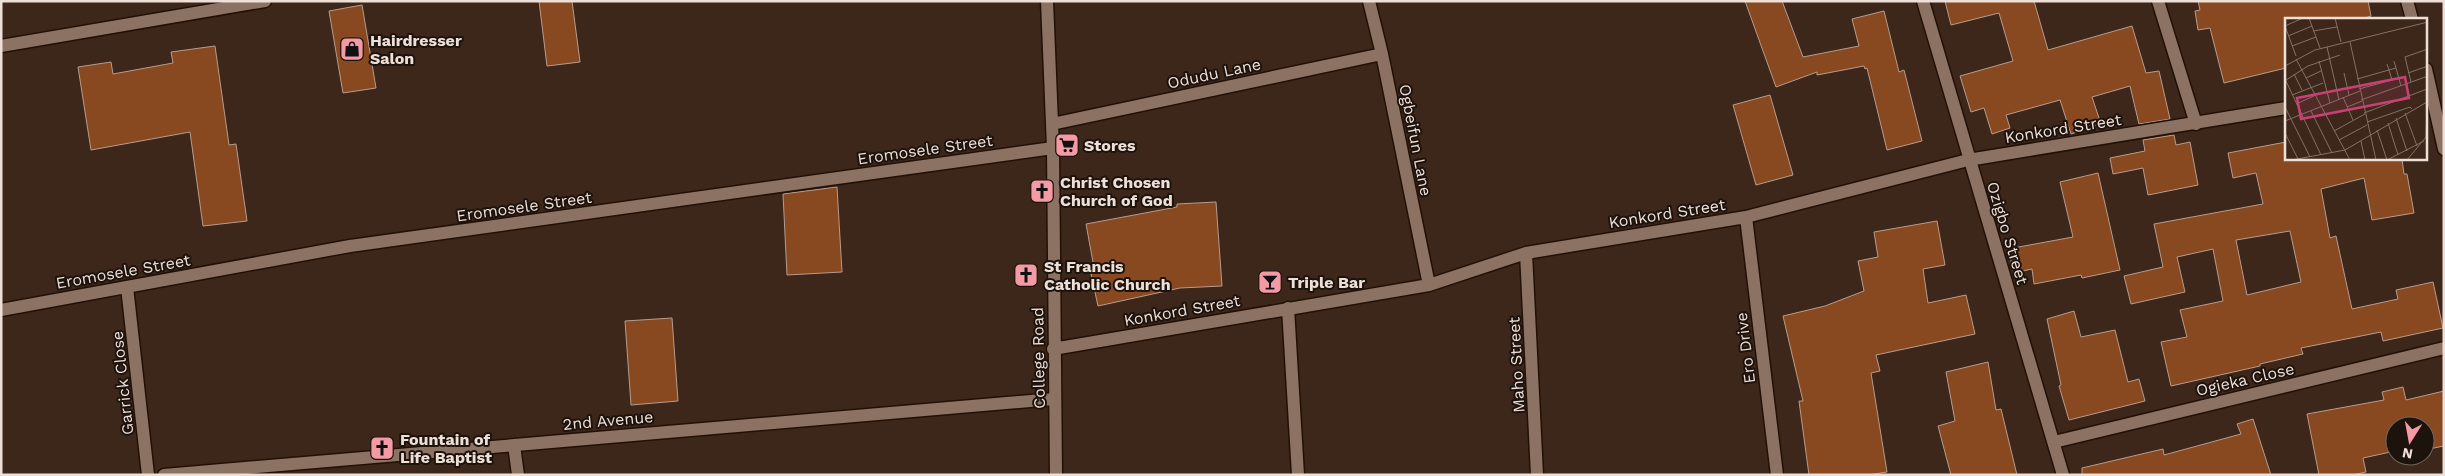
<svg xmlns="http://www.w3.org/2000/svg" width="2445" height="476" font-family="'Work Sans',sans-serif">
<rect width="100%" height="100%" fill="#3d271b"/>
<!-- building -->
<path fill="#884921" stroke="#b79c8d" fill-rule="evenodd" d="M 539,1 L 572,1 L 580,62 L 547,66 Z
M 1745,1 L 1782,1 L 1803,57 L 1859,46 L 1852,19 L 1884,11 L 1899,72 L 1904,70 L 1922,141 L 1887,150 L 1867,68 L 1865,69 L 1864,66 L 1817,75 L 1817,72 L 1776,87 Z
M 1945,1 L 2034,1 L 2048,50 L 2132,26 L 2146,73 L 2159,71 L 2170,119 L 2139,124 L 2130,86 L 2092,97 L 2101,124 L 2071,134 L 2060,100 L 2006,115 L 2010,128 L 1992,134 L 1984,108 L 1971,112 L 1960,76 L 2013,61 L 1999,13 L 1951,25 Z
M 2198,1 L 2368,1 L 2371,16 L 2362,19 L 2286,19 L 2286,68 L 2224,83 L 2210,28 L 2198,30 L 2195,11 L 2200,10 Z
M 362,5 L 376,88 L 343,93 L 329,11 Z
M 215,46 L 229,145 L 236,144 L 247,221 L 203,226 L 190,132 L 91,150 L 78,67 L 111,62 L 113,74 L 173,63 L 171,52 Z
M 1770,95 L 1793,175 L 1756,185 L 1733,105 Z
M 2174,135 L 2176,145 L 2190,142 L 2198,185 L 2148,195 L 2143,168 L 2113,174 L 2110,158 L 2145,151 L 2143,140 Z
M 2286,142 L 2286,159 L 2402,159 L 2404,174 L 2407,174 L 2414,213 L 2372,220 L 2364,178 L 2321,189 L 2330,238 L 2336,236 L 2352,309 L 2398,299 L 2396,290 L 2433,282 L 2443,328 L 2383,341 L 2381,332 L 2301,348 L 2303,354 L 2260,364 L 2260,366 L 2171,386 L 2161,342 L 2187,337 L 2180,310 L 2223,301 L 2213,249 L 2177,257 L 2185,292 L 2131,304 L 2124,276 L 2163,267 L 2154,224 L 2263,204 L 2256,173 L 2233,178 L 2228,153 ZM 2290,231 L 2301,282 L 2247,295 L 2236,240 Z
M 2098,173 L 2120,270 L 2082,278 L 2081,275 L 2034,284 L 2032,269 L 2014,273 L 2008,249 L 2073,237 L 2060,182 Z
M 837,187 L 842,272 L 787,275 L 783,194 Z
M 1216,202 L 1222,286 L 1180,288 L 1098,306 L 1091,274 L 1095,273 L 1086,224 L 1177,207 L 1177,204 Z
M 1937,221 L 1945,265 L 1923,269 L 1928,303 L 1966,295 L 1975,334 L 1876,355 L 1880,371 L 1871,373 L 1887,472 L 1869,475 L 1809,475 L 1799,401 L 1803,401 L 1783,316 L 1825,306 L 1864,291 L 1858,261 L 1878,257 L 1874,232 Z
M 2074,311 L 2081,337 L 2115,330 L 2128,382 L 2139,379 L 2145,401 L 2069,420 L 2059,386 L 2061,385 L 2047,319 Z
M 672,318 L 678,401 L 631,405 L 625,321 Z
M 1988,362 L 1996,410 L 2001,409 L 2017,475 L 1951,475 L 1938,426 L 1955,421 L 1946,372 Z
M 2403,387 L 2406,400 L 2444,391 L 2444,446 L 2429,449 L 2425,426 L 2395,426 L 2395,451 L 2363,458 L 2366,472 L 2353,475 L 2319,475 L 2307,414 L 2384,400 L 2382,392 Z
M 2253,419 L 2271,475 L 2082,475 L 2082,468 L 2163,449 L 2164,455 L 2241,434 L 2237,424 Z"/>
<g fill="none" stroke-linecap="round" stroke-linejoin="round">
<!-- street casing -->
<g stroke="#231005" stroke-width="15">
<path id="street" d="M 1047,1 L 1053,148 L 1056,475
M 1369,1 L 1382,54 L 1429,285
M 1923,1 L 2063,475
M 2158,1 L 2196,124
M 2407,1 L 2412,19
M 1,46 L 265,1
M 2426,69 L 2444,149
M 1052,124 L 1382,54
M 1746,217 L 1777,475
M 1526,253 L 1537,475
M 127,287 L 148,475
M 1288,308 L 1298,475
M 1,310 L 350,246 L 1053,148
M 1053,349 L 1429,285 L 1526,253 L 1746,217 L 1968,160 L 2286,108
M 2054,442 L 2444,348
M 514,445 L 518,475
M 164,475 L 1054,399"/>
</g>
<!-- street -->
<use href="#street" stroke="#8b7263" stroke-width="12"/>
</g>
<!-- icons -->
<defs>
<g id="shop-square" transform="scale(1.25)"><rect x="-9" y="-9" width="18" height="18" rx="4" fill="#f49aa5" stroke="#1d130d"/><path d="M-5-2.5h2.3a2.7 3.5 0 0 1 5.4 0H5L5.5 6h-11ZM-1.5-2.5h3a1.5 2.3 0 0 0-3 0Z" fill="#111"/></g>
<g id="supermarket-square" transform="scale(1.25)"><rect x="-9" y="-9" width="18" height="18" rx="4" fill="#f49aa5" stroke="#1d130d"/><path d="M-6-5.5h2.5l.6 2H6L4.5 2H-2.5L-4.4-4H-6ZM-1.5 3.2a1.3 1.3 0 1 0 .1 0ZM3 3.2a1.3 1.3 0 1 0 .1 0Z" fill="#111"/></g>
<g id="church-square" transform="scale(1.25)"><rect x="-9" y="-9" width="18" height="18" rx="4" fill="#f49aa5" stroke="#1d130d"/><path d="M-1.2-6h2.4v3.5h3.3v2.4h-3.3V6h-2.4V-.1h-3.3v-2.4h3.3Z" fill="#111"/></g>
<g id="bar-square" transform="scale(1.25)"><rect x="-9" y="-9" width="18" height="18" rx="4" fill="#f49aa5" stroke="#1d130d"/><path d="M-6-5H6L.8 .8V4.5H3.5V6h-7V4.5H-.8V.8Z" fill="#111"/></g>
</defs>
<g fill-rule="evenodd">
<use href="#shop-square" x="352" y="49"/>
<use href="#supermarket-square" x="1067" y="145"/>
<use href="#church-square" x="1042" y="191"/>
<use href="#church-square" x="1026" y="275"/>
<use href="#bar-square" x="1270" y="282"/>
<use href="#church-square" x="382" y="448"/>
</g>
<g text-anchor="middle" stroke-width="4" stroke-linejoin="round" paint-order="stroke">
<!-- poi labels -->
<g font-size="16" font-weight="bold" fill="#eedfd7" stroke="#1d130d" text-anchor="start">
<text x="370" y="46">Hairdresser<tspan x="370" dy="18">Salon</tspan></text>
<text x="1084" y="151">Stores</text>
<text x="1060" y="188">Christ Chosen<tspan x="1060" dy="18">Church of God</tspan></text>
<text x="1044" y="272">St Francis<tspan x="1044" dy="18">Catholic Church</tspan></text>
<text x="1288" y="288">Triple Bar</text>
<text x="400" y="445">Fountain of<tspan x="400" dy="18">Life Baptist</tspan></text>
</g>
<!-- street labels -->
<g font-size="16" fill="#eedfd7" stroke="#1d130d">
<text transform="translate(1214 73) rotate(-12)" y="6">Odudu Lane</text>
<text transform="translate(2063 128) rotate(-9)" y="6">Konkord Street</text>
<text transform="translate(1416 140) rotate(79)" y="6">Ogbeifun Lane</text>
<text transform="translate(925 149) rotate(-8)" y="6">Eromosele Street</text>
<text transform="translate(524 206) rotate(-8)" y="6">Eromosele Street</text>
<text transform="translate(1667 213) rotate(-9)" y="6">Konkord Street</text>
<text transform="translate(2008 233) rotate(73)" y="6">Ozigbo Street</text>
<text transform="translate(123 271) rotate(-10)" y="6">Eromosele Street</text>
<text transform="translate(1182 310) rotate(-10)" y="6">Konkord Street</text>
<text transform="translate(1745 348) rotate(-97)" y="6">Ero Drive</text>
<text transform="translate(1038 358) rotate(-91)" y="6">College Road</text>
<text transform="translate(1516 365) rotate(-93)" y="6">Maho Street</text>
<text transform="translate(2245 379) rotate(-13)" y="6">Ogieka Close</text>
<text transform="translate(122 383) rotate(-96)" y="6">Garrick Close</text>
<text transform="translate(608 420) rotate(-5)" y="6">2nd Avenue</text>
</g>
</g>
<!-- overview -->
<g transform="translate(2285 18)">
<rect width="142" height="142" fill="#3d271b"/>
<path fill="none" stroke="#847166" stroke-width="1" d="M 24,0 L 35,30M 50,0 L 56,24M 28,13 L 52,9M 3,18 L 27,8M 65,24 L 91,142M 7,28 L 31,19M 42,29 L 54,82M 11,38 L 0,8 L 18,0M 11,41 L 65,142M 34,43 L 45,85M 109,43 L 116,68M 102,46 L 107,62M 0,48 L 30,32 L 143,4M 59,55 L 64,77M 123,55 L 143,48M 9,56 L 17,72M 21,60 L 36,53M 0,61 L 36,137M 72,61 L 111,50M 1,62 L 23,48 L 55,37M 126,64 L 120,39 L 143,31M 74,71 L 114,60M 7,77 L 38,65M 58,79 L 68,102M 76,82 L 143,58M 11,86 L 29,78M 0,89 L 25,139M 62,89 L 77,83M 26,93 L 47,135M 79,95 L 142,71M 120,95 L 132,128M 111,100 L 122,133M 0,103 L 75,73M 82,104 L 125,89 L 127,91M 103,105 L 113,137M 92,112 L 102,142M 49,113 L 80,96M 0,115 L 13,141M 54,122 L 82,107M 76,123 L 80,142M 7,142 L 60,132 L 142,84M 102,142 L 139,123M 122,142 L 141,119 L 143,48"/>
<path fill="#cb4074" fill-opacity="0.15" stroke="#cb4074" stroke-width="2.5" d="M 120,59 L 124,80 L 16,101 L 12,80 Z"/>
<rect width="142" height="142" fill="none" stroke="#eedfd7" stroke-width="2.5"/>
</g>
<!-- border -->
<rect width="2445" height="476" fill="none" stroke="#eedfd7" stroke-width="5"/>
<!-- north arrow -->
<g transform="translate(2410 441) rotate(191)"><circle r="24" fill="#1d130d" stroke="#71655e"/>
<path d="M0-4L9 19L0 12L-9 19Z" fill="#f49aa5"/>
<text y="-8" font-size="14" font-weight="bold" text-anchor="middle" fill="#eedfd7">N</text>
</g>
</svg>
